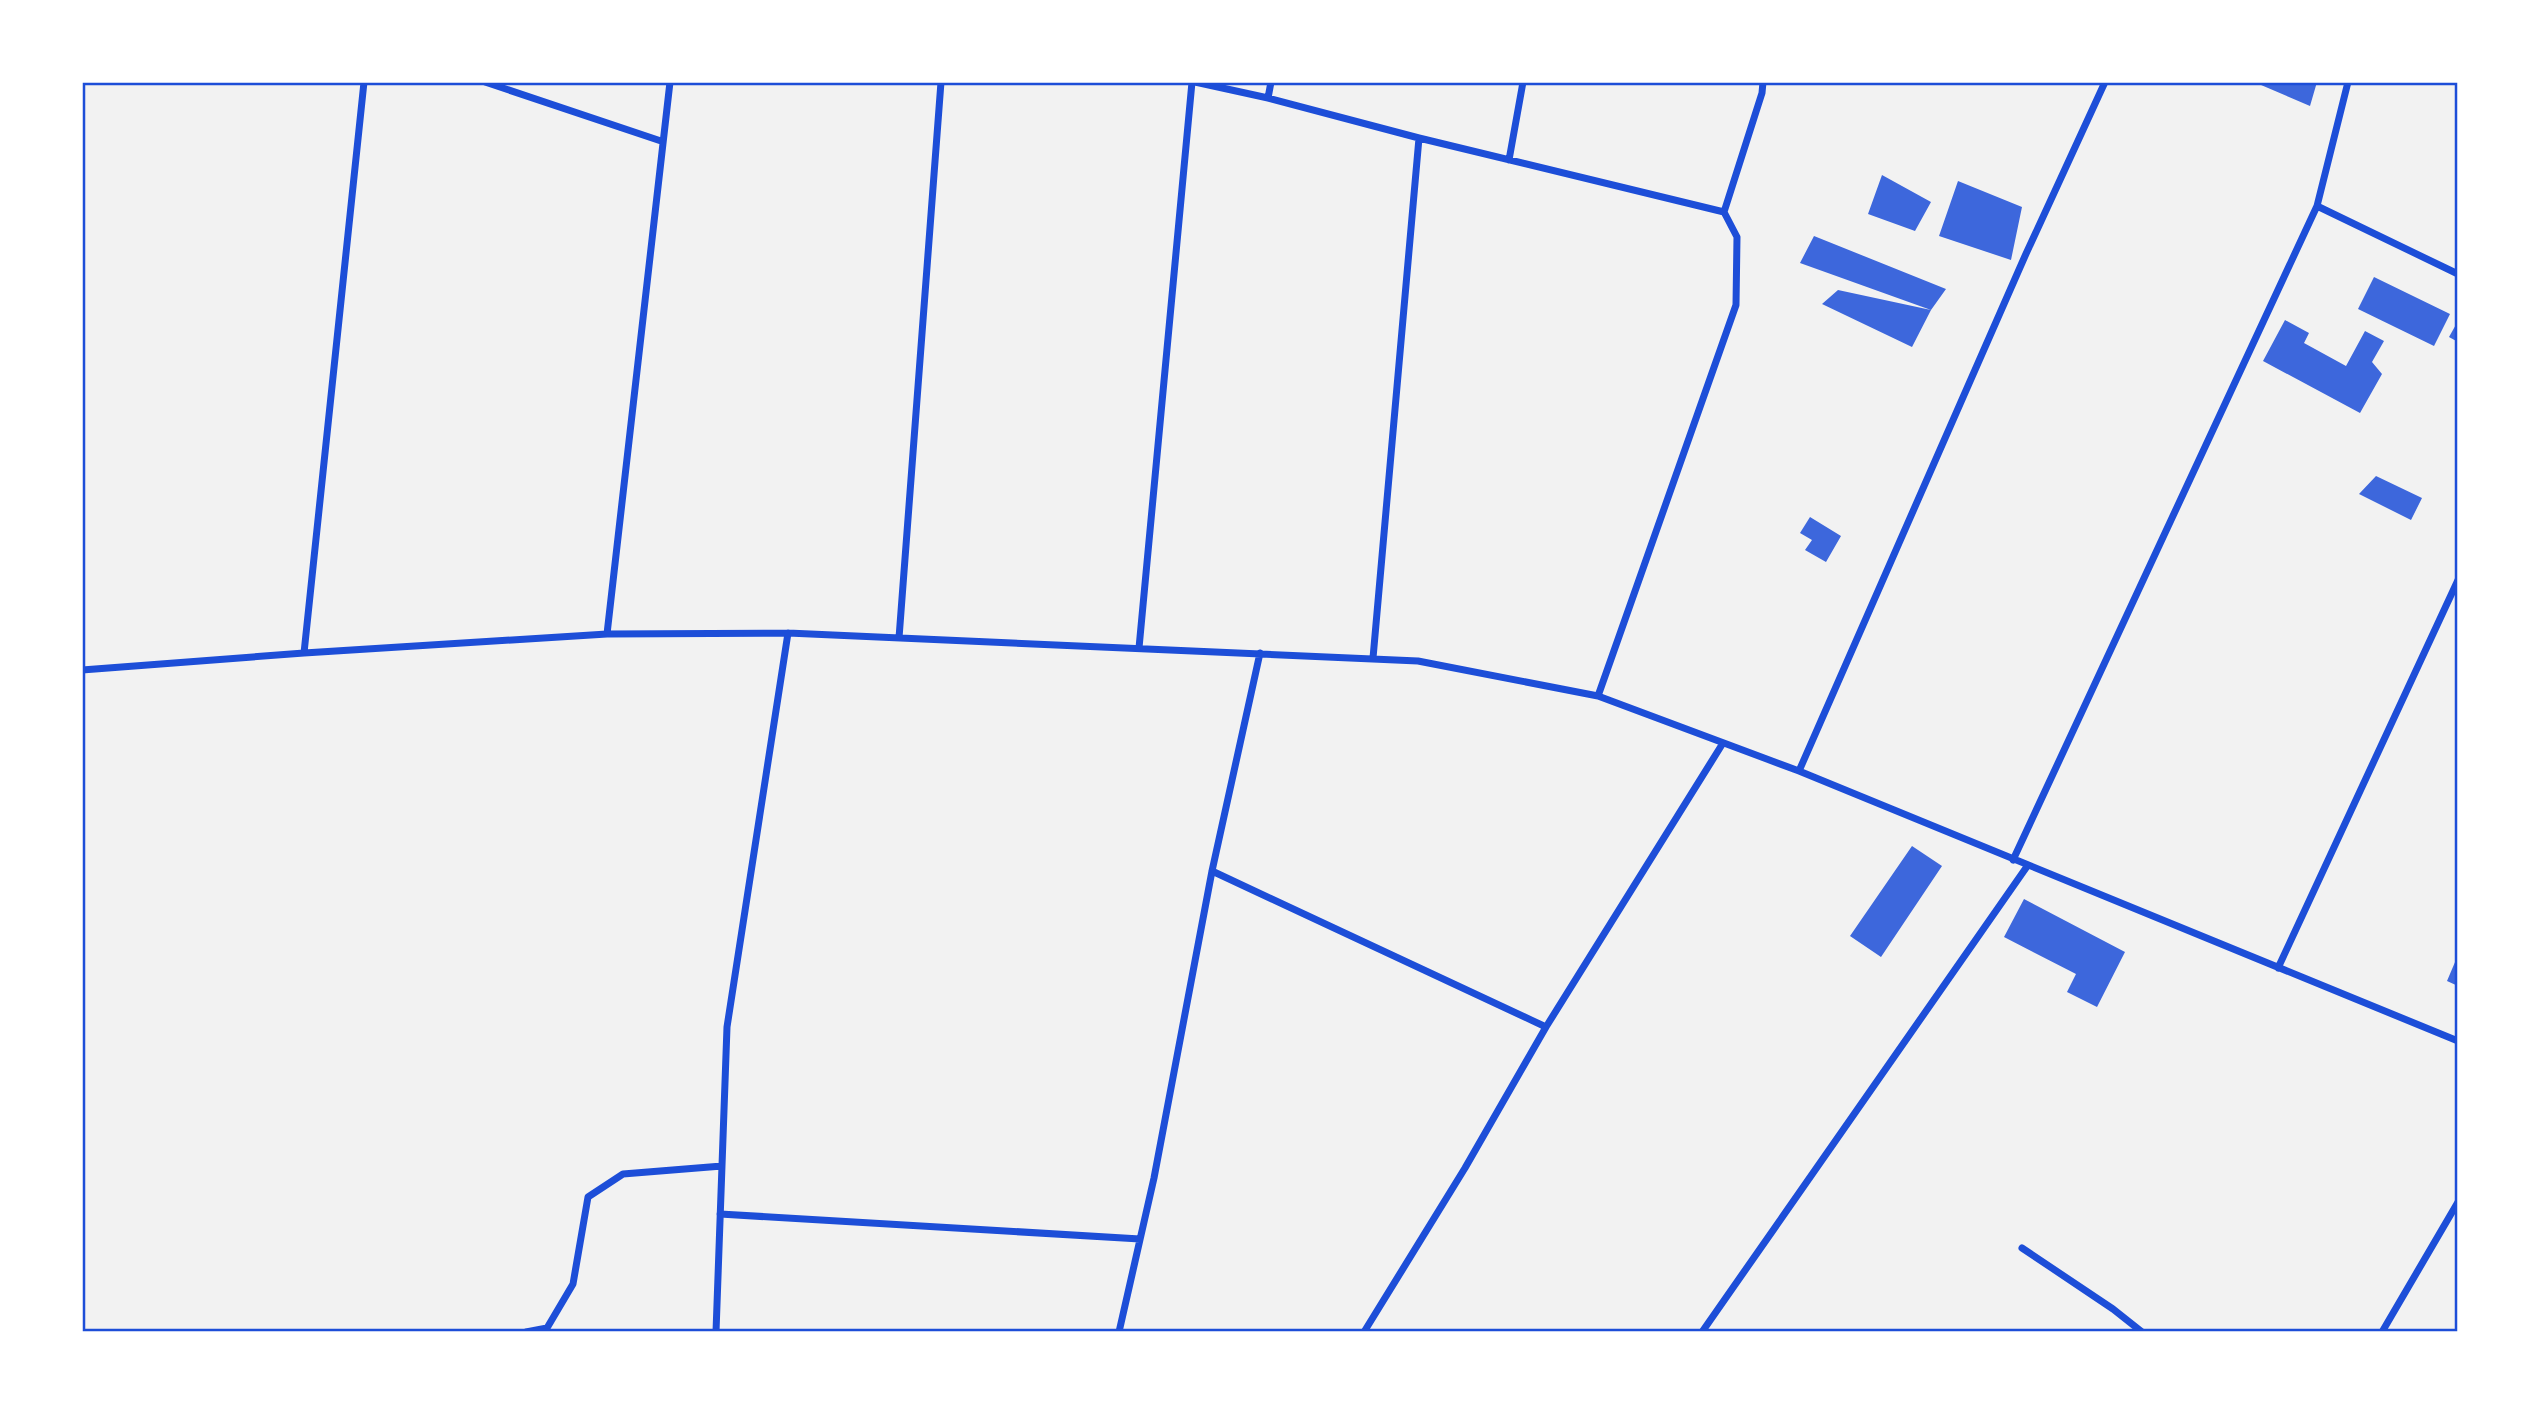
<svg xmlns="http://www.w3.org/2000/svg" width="2540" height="1414" font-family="Commissioner,sans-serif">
<rect width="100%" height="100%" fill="#f2f2f2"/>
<!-- building -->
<path fill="#3d67dc" d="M 2254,82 L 2317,82 L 2310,106 Z
M 1882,175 L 1931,202 L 1915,231 L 1868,214 Z
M 1958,181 L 2022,207 L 2011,260 L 1939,236 Z
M 1814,236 L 1946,289 L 1931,310 L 1912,347 L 1822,304 L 1838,290 L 1931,310 L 1800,263 Z
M 2374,277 L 2450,314 L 2434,346 L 2358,309 Z
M 2285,320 L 2309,333 L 2304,343 L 2346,366 L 2365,331 L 2384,341 L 2372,362 L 2382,374 L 2360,413 L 2263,361 Z
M 2458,321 L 2458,342 L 2449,337 Z
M 2376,476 L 2422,498 L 2411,520 L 2359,494 Z
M 1810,517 L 1841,536 L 1826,562 L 1805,550 L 1812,540 L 1800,533 Z
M 1912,846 L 1942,866 L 1881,957 L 1850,936 Z
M 2024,899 L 2125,952 L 2097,1007 L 2067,992 L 2076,974 L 2004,937 Z
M 2458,955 L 2458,986 L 2447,981 Z"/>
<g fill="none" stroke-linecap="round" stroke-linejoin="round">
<!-- minor -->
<path stroke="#1d4ed8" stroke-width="7" d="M 485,82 L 661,141
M 1195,82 L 1268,98 L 1419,138 L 1724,212 L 1737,237 L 1736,305 L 1598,696
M 1268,98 L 1271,82
M 1509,160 L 1523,82
M 2317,206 L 2458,274
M 1724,212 L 1762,93 L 1763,82
M 607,634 L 670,82
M 899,638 L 941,82
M 1139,648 L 1192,82
M 304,653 L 364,82
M 1373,658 L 1419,138
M 82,670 L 304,653 L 607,634 L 788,633 L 1418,661 L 1598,696 L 1799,771 L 2458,1041
M 1799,771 L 2025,256 L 2105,82
M 2013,860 L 2317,206 L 2348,82
M 1212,871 L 1546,1027
M 2278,968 L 2458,580
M 720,1214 L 1140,1239
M 2022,1248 L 2113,1309 L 2142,1332
M 526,1332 L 547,1328 L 573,1284 L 588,1197 L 623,1174 L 722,1166
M 716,1332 L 727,1027 L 788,633
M 1119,1332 L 1154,1178 L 1212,871 L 1260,653
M 1364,1332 L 1465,1168 L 1546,1027 L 1723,743
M 1702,1332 L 2028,865
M 2382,1332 L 2458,1202"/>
</g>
<!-- border -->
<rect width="2540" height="1414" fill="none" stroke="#ffffff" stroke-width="168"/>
<rect x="84" y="84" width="2372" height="1246" fill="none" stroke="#1d4ed8" stroke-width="2.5"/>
</svg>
